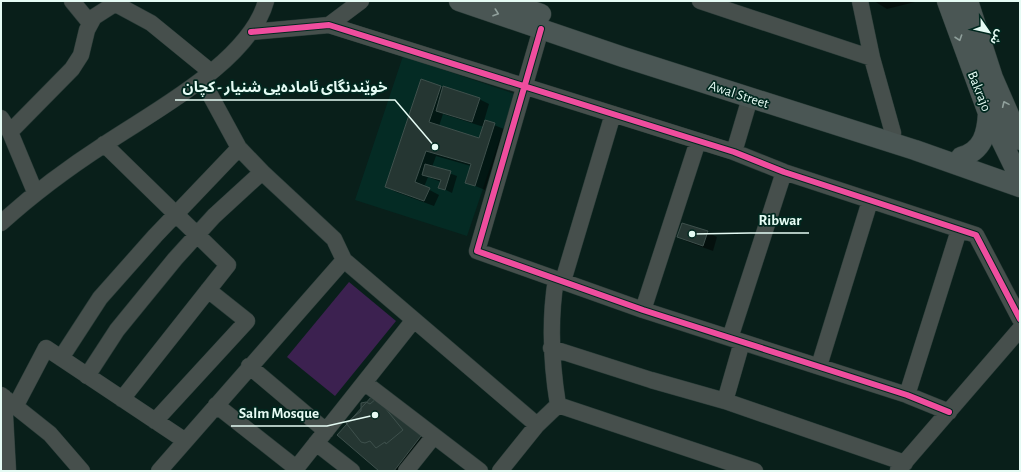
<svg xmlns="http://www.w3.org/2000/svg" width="1021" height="472" font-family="'Alegreya Sans','Noto Sans Arabic',sans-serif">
<rect width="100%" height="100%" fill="#091f1a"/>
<!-- built -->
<path fill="#042b24" d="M 403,56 L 515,94 L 467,236 L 355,200 Z"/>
<!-- pitch -->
<path fill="#3c2150" d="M 349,282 L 396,321 L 335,396 L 287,357 Z"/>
<!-- shadow -->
<path fill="#0007" fill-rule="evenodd" d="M 874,1 L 919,1 L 887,9 Z
M 441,87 L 479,99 L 489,104 L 484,121 L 504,129 L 485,190 L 466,182 L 471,166 L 436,156 L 432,167 L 457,176 L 452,193 L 440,187 L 441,182 L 428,177 L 424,187 L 439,195 L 434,206 L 396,192 L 386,187 ZM 443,114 L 484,127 L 480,139 L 439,126 Z
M 707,232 L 717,237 L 713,251 L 688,242 L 678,237 Z
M 373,396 L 433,444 L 412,471 L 381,471 L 367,403 Z"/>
<!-- building -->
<path fill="#253632" stroke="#3e504c" d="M 421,79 L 441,86 L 429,122 L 479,138 L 485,120 L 495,123 L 475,186 L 465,183 L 471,164 L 426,151 L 415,182 L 430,188 L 424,201 L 385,187 Z
M 443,86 L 480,98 L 472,122 L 436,111 Z
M 425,164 L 451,171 L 445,190 L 438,188 L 441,180 L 422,175 Z
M 682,223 L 708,231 L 703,246 L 677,237 Z
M 373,395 L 421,436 L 394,471 L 379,471 L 337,435 Z
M 377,398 L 403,430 L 386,444 L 385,442 L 376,448 L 370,441 L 365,443 L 361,442 L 346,423 L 361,411 L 361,403 L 366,402 L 370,404 Z"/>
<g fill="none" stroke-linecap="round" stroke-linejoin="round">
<!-- minor casing -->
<g stroke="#2a3c38" stroke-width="17">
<path id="minor" d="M 72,1 L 90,23
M 700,1 L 872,58
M 860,1 L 872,58 L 893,133
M 114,3 L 151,23 L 211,72
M 329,25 L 361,1
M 541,29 L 477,251 L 643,310 L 907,395 L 949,412
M 251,32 L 329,25 L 734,152 L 784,172 L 976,235 L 1020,319
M 202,80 L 239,148 L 262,172 L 334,239 L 344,260 L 537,425
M 1,118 L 10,132 L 35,192
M 10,132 L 72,69 L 81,55 L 87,30 L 94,17 L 119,1
M 104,144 L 228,265 L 122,399
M 734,152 L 750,98
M 1,223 C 34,193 68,168 105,144 C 154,111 250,61 266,1
M 556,279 C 549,322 551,362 558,405
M 563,281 L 613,114
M 643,310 L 698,141
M 730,338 L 784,172
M 551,348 L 651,380 L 725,401 L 905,463
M 61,358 L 100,298 L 155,236 L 239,148
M 249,366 L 326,431
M 819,366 L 870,201
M 87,376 L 117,330 L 175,259 L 214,216 L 262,172
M 365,383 L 480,471
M 1,395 L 50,434 L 82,471
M 907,395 L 959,230
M 4,397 L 8,471
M 725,401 L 742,342
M 216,405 L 296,468
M 558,405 L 755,471
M 15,407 L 46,348 L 184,440
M 155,421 L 247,321 L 208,290
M 316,443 L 352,471
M 898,470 L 1020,329
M 159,471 L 344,260
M 294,471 L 413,321
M 406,471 L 434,436
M 500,471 L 537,425 L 558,405"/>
</g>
<!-- major casing -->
<g stroke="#2a3c38" stroke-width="21">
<path id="major" d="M 459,1 L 623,57 L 915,150 L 1020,187
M 503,1 L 541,14
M 947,1 L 988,113 L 1020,179
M 968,1 L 993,78 L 1020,140
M 961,157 C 983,151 987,133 988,113"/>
</g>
<!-- minor -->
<use href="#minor" stroke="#464f4c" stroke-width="16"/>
<!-- major -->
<use href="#major" stroke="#4a5654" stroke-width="20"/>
<!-- cycleway casing -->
<g stroke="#00281f" stroke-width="8">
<path id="cycleway" d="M 541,29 L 477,251 L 643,310 L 907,395 L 949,412
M 251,32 L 329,25 L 734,152 L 784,172 L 976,235 L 1020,319"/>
</g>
<!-- cycleway -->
<use href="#cycleway" stroke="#ef4d9e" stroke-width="6"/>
</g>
<!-- one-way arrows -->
<defs><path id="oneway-chevron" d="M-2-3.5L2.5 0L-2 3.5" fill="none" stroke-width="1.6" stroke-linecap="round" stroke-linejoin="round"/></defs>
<g stroke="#90a09c">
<use href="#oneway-chevron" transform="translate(496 13) rotate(19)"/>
<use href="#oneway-chevron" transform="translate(959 38) rotate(71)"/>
<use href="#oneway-chevron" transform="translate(1005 104) rotate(-114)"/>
</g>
<g text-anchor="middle" stroke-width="3.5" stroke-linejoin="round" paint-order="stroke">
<!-- street labels -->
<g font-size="14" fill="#e5fbf4" stroke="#00281f">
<text transform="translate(980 91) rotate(68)" y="5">Bakrajo</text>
<text transform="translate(739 94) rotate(18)" y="5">Awal Street</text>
</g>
</g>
<!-- callouts -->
<path fill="none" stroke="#e5fbf4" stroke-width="1.5" d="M435 147L395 100H175M692 234L750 233H809M375 415L327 426H231"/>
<g fill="#e5fbf4" stroke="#00281f" stroke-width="1.5">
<circle cx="435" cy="147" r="4"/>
<circle cx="692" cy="234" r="4"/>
<circle cx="375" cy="415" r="4"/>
</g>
<g font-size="15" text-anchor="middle" font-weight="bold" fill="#e5fbf4" stroke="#00281f" stroke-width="3.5" stroke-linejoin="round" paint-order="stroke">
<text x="285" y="92">خوێندنگای ئامادەیی شنیار - کچان</text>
<text x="780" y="225">Ribwar</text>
<text x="279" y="418">Salm Mosque</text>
</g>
<!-- border -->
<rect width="1021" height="472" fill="none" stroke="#e5fbf4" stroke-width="4"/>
<!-- north arrow -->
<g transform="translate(989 32) rotate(124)" stroke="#00281f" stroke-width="3" paint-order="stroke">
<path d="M0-3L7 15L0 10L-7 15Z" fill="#e5fbf4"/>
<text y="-6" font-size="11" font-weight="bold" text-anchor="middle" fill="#e5fbf4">ش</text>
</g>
</svg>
